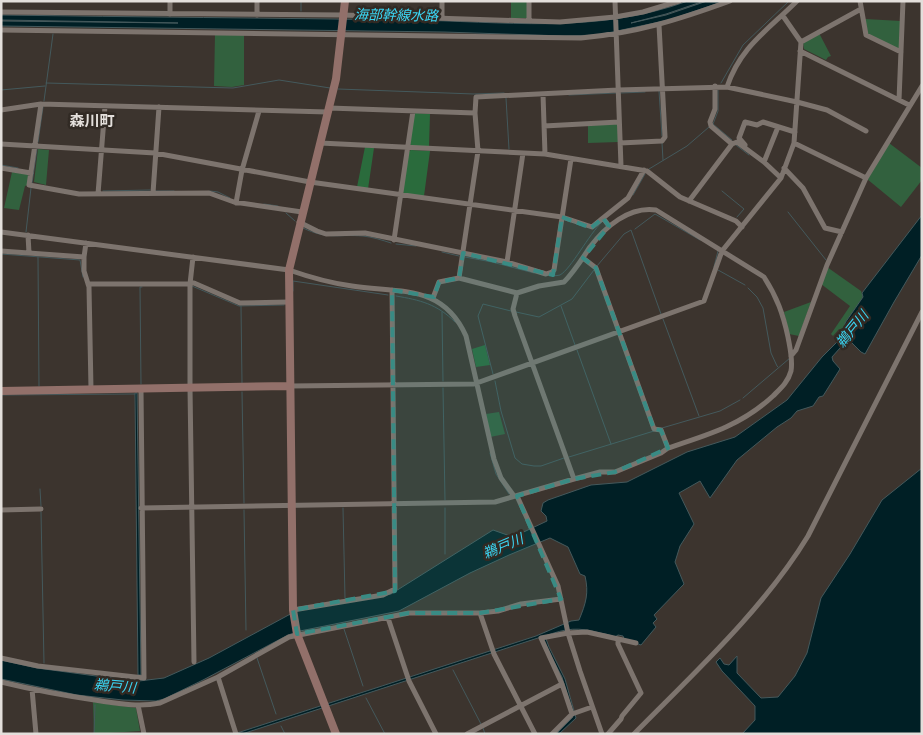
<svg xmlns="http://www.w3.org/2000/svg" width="923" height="735" font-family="'Fira Sans Condensed','Noto Sans JP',sans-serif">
<rect width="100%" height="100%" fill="#3c342e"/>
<!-- green -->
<path fill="#32613e" d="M 511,1 L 527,1 L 527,18 L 511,18 Z
M 865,19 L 901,21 L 900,48 L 898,49 L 868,34 Z
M 819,33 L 831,56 L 828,57 L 826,60 L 804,49 L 803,42 Z
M 215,34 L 244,35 L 244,85 L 232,87 L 214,86 Z
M 616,123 L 618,126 L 619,142 L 588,143 L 588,125 Z
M 889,143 L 922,168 L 922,180 L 901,207 L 867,179 Z
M 38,149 L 49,150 L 46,185 L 34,182 Z
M 12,172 L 28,174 L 28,185 L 25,186 L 19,210 L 4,208 Z
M 827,267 L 861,291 L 863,297 L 855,310 L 847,332 L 839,329 L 833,336 L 831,334 L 850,306 L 821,284 Z
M 811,302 L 799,336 L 789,334 L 784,312 Z
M 499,412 L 505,434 L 490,437 L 486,414 Z
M 93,702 L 136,708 L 140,731 L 94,734 Z"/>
<!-- forest -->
<path fill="#2a6b3c" d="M 416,113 L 430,114 L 429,147 L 411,146 L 410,144 L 414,114 Z
M 365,147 L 374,148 L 368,189 L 357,187 Z
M 411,150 L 430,151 L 424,196 L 404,194 L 403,192 L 408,152 Z
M 485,345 L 490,365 L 476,367 L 472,349 Z"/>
<!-- water -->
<path fill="#001f25" stroke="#44595c" d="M 688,1 L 704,1 L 666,14 L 631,23 L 666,15 L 707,1 L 725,1 L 669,20 L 598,35 L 564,36 L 444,32 L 1,26 L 1,21 L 178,23 L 1,20 L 1,15 C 136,17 271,18 407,20 C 504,21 594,35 688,1 Z
M 922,215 L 922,255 L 894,302 L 865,354 L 861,352 L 848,339 L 832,357 L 833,361 L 840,369 L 823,396 L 819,397 L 813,406 L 797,411 L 791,418 L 777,427 L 737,460 L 710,498 L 700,481 L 679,493 L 694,524 L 680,546 L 675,562 L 684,584 L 654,615 L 657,619 L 653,623 L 656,627 L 641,645 L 624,639 L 623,636 L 618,635 L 615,637 C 611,635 605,634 600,633 C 578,627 567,628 545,636 L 549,647 L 565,679 L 576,718 L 559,734 L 556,734 L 573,717 L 562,677 L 541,637 L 242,734 L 234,734 L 536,636 L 571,621 L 579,620 C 586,603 589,593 585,576 L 580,574 L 568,547 L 550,538 L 509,555 L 470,573 L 399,611 L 300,631 L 288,635 L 203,680 L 164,699 L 156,701 L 123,700 L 77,695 L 1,679 L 1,660 L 37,668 L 96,676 L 139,681 L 164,678 L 209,658 L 296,611 L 391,594 L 493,530 L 513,537 L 547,521 L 546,516 L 541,511 L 543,503 L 548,500 L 591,485 L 627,482 L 687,452 L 735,437 L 787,400 L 822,357 L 847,332 L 845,323 L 863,297 L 862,293 Z
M 135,393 L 137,393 L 141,675 L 138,675 Z
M 922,468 L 922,734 L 742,734 L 755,720 L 755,706 L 722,671 L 716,662 L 720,658 L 724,664 L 729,665 L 737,656 L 737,673 L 761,698 L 778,697 L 795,676 L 807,653 L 821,598 L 850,554 L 882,500 Z"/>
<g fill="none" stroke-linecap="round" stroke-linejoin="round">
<!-- stream -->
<path stroke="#44595c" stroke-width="1" d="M 301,1 L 301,11
M 46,83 L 233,88 L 279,80 L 330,88
M 721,83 L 743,45 L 789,1
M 338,89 L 474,94 L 504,93
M 1,90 L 45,86
M 718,90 L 718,111 L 713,124 L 732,140
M 659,91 L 662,136
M 621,93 L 645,92
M 569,95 L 617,93
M 506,98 L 509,149
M 44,101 L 53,34
M 38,142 L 43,107
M 662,143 L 663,160
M 736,145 L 749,155
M 1,165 L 18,168
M 649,169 L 687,146 L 709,127
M 32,183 L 37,149
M 103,191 L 150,190
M 155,191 L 174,191
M 210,191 L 218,192 L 230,198
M 722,191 L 744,209 L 737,217
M 633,195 L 645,174
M 264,204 L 278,206
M 788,212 L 826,260
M 286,213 L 295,221
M 303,228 C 328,240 338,234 363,236 C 372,237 382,240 391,243
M 635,229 L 655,214 L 700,240
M 26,232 L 31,188
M 396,244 L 416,246
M 442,252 L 459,256
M 1,254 L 80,260 L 83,277
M 38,257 L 39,386
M 465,257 L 492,262 L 534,273
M 597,266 L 624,234 L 631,230 L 661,314
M 714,267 L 718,251
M 718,270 L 745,285
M 548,275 C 552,276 556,276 560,275 C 571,269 589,234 602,222
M 192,286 L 239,306 L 284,305
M 748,288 L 757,297 L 763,308 L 771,353 L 777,366 L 778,367
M 293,291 L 293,281 L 388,295
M 396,296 C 420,300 437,304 455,322
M 241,306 L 242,383
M 561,306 L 575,345
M 442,312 L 443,381
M 516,312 L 539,317 L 572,299 L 594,270
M 663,319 L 699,416
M 577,350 L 611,444
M 493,374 L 478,316 L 483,304 L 511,311
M 495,381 L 501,411 L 515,458 L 522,464 L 534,466 L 541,466 L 564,458
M 141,384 L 140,287 L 142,287
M 443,388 L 445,500
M 242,392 L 244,503
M 1,395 L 135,394
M 743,398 L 790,358
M 662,428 L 720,411 L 740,400
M 490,453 L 496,474 L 509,494
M 569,457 L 654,431
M 40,489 L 41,506
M 343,508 L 345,598
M 445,508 L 445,554
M 244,510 L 246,630
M 41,512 L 44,663
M 344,629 L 363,686
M 257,658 L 276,714
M 453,670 L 481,724
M 366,698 L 385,734
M 281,726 L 285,734
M 483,728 L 485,734
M 94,734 L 95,705"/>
<!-- street -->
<path stroke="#7d746e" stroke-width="5" d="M 615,1 L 621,166
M 860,1 L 866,35 L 901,52
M 1,12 L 343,15 L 560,22 L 615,17 L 643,12 L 679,1
M 170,14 L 170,1
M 257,15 L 257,1
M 442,18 L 442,1
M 529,21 L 529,1
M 1,30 L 581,38 C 636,33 678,20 730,1
M 801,42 L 861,9
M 800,51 L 909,105
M 715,86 L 715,109 L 710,122 L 711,126 L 732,144 L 737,142 L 764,162 L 781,178
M 727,87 L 797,102 L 827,110 L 866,131
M 543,94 L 545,154
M 899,100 L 903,1
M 41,104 L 29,185 L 79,194 L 209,193 L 234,202 L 302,212
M 329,108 L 475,113
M 1,110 L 41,104 L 328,112
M 544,126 L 619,122
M 320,143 L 545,154 L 647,171 L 680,197 L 736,221 L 742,227
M 620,143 L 662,141 L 665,137 L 659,25
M 794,143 L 866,178
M 1,144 L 155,153 L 310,182 L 562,217 L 592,227 L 603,218 L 609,226
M 745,145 L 739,138 L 745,122 L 757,125 L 763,122 L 795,132
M 764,162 L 778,127
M 1,168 L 31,173
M 784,168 L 803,188 L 825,228 L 842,232
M 153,193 L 159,107
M 98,194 L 105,106
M 689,201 L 732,144
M 236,203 L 242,170 L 259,111
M 603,218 L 628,198 L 644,170
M 299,222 L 317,231 L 326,234 L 365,233 L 507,262 L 546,274 L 552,272 L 554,270 L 571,159
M 1,232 L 289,270 C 309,277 330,283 352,286 C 400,293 443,284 466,336 L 494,459 L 501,478 L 514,496
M 28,235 L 29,253
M 394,240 L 413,111
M 86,243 L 84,257 L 84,271 L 89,287 L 91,389
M 1,251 L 84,257
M 193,257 L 190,284 L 190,388 L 194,662
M 583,258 L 596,268 L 654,429 L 661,430 L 668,448
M 507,262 L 523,153
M 459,278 L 478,151 L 475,113 L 476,97 L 618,90 L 727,87 C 740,47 768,30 797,1
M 190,283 L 194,283 L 240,303 L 289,302
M 88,284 L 190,284
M 517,293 L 513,309 L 515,316 L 574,479
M 791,356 L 796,350 L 827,265 L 866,178 L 922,86
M 290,386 L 474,384 L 704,301 L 722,251 L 781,178 L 794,143 L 801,42 L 783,16
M 517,496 L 558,586 L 568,633 L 580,671 L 602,734
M 141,508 L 495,502 L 574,479 L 600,472 L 615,472 L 661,453 L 668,448 C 708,435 742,425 773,396 C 781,388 788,382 791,371 C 793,360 790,348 788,337 C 783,314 777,297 764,277 L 656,210 C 629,206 605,227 590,247 C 582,259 574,272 564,282 L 539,286 L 517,293 L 459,278 L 439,282 L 433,298
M 1,510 L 41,509
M 293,610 L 383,595 L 395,589 L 392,290
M 480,613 L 494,654 L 535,734
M 388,618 L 409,681 L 436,734
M 1,658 L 38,666 L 144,678 L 141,389
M 218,677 L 236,734
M 1,682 C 34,690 67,696 101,701 C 121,704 140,707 160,703 L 218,677 L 289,637 L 409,613 L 480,613 L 498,611 L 521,604 L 561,599
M 32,689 L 36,734
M 138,705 L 144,734
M 572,714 L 562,684 L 541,638 L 568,633 L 587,632 L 636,643
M 467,734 L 562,684
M 552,734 L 572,714 L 592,707
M 608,734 L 621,719 L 622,716 L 641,693 L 618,644 L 618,639
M 634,734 C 694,673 763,610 808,536 L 922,312"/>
<!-- secondary -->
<path stroke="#92706a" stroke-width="8" d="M 1,391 L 290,386
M 336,734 L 297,634 L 293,610 L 289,270 L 336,79 L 345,1"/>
</g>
<!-- marked area -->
<path fill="#398b84" fill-opacity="0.2" stroke="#398b84" stroke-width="4" stroke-dasharray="10 6" stroke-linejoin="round" d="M 562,217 L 591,228 L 603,218 L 609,226 L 583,258 L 596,268 L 654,429 L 661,430 L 668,448 L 615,472 L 574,479 L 517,496 L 561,599 L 480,613 L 409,613 L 297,634 L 293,610 L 395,591 L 392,290 L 434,297 L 439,282 L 459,278 L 463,253 L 553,275 Z"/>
<g text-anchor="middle" stroke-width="5" stroke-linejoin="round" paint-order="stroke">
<!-- water labels -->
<g font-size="14" font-style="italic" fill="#3ad6f4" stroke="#312a24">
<text transform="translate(396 15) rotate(1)" y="5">海部幹線水路</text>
<text transform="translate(852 329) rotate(-51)" y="5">鵜戸川</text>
<text transform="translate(503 546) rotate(-23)" y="5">鵜戸川</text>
<text transform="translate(115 686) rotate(5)" y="5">鵜戸川</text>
</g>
<!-- quarter labels -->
<g font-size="15" font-weight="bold" fill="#e3dfdb" stroke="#312a24">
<text x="92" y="126">森川町</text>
</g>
</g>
<!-- border -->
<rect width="923" height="735" fill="none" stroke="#e3dfdb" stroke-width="5"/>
</svg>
